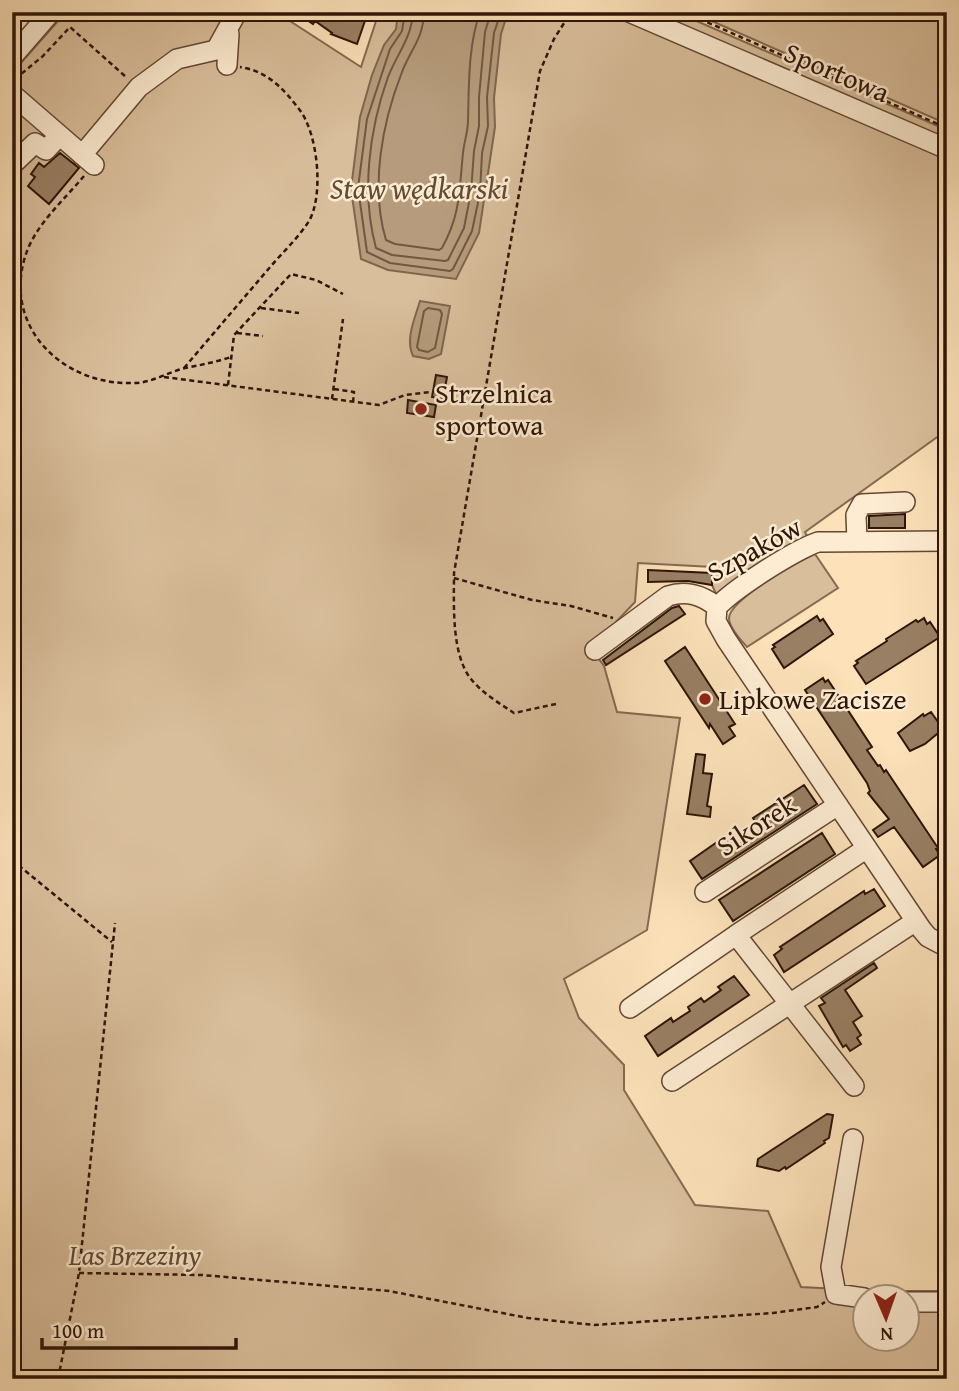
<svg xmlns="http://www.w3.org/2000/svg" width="959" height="1391" font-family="'Gentium Book Plus',serif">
<rect width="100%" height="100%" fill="#fce1b9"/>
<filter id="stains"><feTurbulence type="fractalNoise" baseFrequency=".00286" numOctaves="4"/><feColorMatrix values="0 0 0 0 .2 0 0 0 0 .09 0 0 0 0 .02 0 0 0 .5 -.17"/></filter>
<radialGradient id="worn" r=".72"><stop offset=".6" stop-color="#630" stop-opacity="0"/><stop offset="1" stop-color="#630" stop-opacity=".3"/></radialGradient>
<!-- green -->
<path fill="#d9be9b" stroke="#846a50" stroke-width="2" fill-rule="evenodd" d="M 66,12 L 276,12 L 361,67 L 379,12 L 606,12 L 947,156 L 947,430 L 805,532 L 808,538 L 720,594 L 716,594 L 712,585 L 713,567 L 638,563 L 635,602 L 591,648 L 604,666 L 617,712 L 680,718 L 647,930 L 564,979 L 579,1018 L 624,1065 L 624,1090 L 695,1205 L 768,1211 L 801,1287 L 879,1291 L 947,1291 L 947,1379 L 12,1379 L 12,73 ZM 864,1296 L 906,1296 L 906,1338 L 864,1338 Z
M 646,12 L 676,12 L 947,130 L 947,142 Z
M 691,12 L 947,12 L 947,124 Z
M 815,554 L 838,588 L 747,647 C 741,640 730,629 729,619 C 727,601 799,561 815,554 Z"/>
<!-- water -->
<path fill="#b69c7c" stroke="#80664d" stroke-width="2" d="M 398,12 L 508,12 L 501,34 L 494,98 L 495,127 L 479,233 L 456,279 L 388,270 L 361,259 L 351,189 L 360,117 L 372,75 L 384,45 L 396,29 Z
M 420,301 L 450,306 L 441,354 L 429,359 L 413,356 C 405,339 415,318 420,301 Z"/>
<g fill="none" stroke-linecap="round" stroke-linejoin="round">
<!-- shore -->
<path stroke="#725841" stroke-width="2" d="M 405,12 L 402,31 L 390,49 L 367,119 L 358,188 L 367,252 L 390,263 L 450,271 L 453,269 L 472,231 L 480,193 L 482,153 L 488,126 L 487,97 L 494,33 L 501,12
M 413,12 C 412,37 397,54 388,77 C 369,130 361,194 376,248 L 392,255 L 445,261 L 448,260 L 464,228 L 471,192 L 474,151 L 479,126 L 479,97 L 485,32 L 491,12
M 424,12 C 423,40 411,48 402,72 C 382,123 370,187 386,240 L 395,244 L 439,250 L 442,248 C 461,213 459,191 463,153 C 464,142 468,132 468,121 C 469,85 468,46 480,12
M 428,308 L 440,310 L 442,314 L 435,348 L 428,352 L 419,350 L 417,347 L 424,311 Z"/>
</g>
<!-- building -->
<path fill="#997f63" stroke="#2e1506" stroke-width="2" d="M 296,12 L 368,12 L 357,44 L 331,34 L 332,33 L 315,21 L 313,24 Z
M 60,153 L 79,168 L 49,204 L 28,186 L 35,177 L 31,174 L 39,163 L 44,167 Z
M 436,375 L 447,377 L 443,399 L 432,397 Z
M 408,400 L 436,405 L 434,417 L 407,413 Z
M 905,514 L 905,528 L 869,528 L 869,516 Z
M 648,570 L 712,573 L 712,585 L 688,581 L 648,582 Z
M 679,606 L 685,614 L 606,665 L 603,660 L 672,608 Z
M 817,616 L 820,621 L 823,619 L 833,634 L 784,668 L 772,649 L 775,647 L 773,645 Z
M 924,618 L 927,624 L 930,622 L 940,637 L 866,684 L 854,666 L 858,663 L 856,661 L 887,641 L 886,639 L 916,620 L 918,622 Z
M 685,647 L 735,724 L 729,727 L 735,736 L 723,744 L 710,724 L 709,728 L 665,661 Z
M 823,678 L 825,682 L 828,680 L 872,747 L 867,750 L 878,766 L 880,765 L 884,772 L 886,770 L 938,848 L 936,849 L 940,855 L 923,867 L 894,827 L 878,837 L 873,830 L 889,819 L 868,793 L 870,791 L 867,783 L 805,690 Z
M 931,712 L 943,729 L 925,744 L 910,751 L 898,733 L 923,714 L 924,716 Z
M 696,754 L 705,755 L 703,773 L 712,774 L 707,806 L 711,807 L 710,817 L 687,814 Z
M 804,785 L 817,804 L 702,879 L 690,861 L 720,840 L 722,844 L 733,837 L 738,845 L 761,830 L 753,818 Z
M 822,833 L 835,854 L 733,921 L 719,900 Z
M 874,889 L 885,906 L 784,972 L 774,955 L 782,949 L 780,947 L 864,891 L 865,894 Z
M 874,963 L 877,968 L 845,990 L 862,1016 L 853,1022 L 861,1035 L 857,1038 L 861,1044 L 850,1051 L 846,1045 L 843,1047 L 819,1006 L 825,1003 L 821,998 Z
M 734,976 L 749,995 L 658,1056 L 645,1036 L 671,1018 L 673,1022 L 690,1011 L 688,1007 L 701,998 L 704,1002 L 721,990 L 718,987 Z
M 827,1114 L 833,1115 L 829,1138 L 824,1141 L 825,1143 L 786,1169 L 785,1167 L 779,1171 L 757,1166 L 758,1159 Z"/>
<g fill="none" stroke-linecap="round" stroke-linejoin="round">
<!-- minor casing -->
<g stroke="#624833" stroke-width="22">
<path id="minor" d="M 629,12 L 947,149
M 12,57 L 51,12
M 227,65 L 229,34
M 12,94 L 94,165
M 82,155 L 139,87 L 177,59 L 216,50 L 237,12
M 12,165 L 35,143 L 46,150 L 59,136
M 857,541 L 856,515 L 862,504 L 905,502
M 717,607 L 716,621 L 726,639 L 922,930 L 928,937 L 947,947
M 717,607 C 735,588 793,551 818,542 L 947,541
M 595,650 L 668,596 C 687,590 702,595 717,607
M 705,892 L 838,805
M 630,1008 L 736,935
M 672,1081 L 916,921
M 854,1086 L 736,935 L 867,848
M 853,1139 L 831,1267 L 836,1294 L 864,1298
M 906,1302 L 947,1302"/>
</g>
<!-- path -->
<path stroke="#2e1506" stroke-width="2.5" stroke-dasharray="5 3.5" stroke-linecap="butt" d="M 684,12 L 947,128
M 15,79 L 43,56 L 70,27 L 126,77
M 84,176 C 64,200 34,226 25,257 C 3,329 65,386 134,383 C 152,383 168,372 185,368 C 201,365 216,362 231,357
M 261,308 L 299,313
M 237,333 L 263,336
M 184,368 C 213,334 242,300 271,266 C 283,252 299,237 309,221 C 324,195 318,133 299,109 C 283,88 267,71 240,67
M 164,377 L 379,405 L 405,395 L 431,392
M 228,385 L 234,335 L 291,274 L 316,280 L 343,294
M 334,389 L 354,392 L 353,402
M 332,399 L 343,319
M 454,578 L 532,600 L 571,606 L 613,618
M 556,704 L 514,713 C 499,703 482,693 471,679 C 451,654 454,604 454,573 L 540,71 L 554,39 L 571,12
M 12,860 L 112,942
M 79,1273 L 202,1275 L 389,1291 L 528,1318 L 594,1325 L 773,1313 L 817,1307 L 825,1302
M 58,1379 L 79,1273 L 115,923"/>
<!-- minor -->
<use href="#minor" stroke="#fdecd2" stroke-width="19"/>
</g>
<!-- markers -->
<g fill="#8f2418" stroke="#fdecd2" stroke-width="2.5">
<circle cx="421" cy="409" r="7"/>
<circle cx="705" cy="699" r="7"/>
</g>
<g text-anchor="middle" stroke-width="5" stroke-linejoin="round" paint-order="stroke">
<!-- street labels -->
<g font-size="28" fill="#2e1506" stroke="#fdecd2">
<text transform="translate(837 72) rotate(23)" y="10">Sportowa</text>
<text transform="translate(754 549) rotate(-29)" y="10">Szpaków</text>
<text transform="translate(756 825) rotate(-33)" y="10">Sikorek</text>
</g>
<!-- poi labels -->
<g font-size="28" fill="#2e1506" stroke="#fdecd2" text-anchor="start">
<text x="435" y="403">Strzelnica<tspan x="435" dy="32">sportowa</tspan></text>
<text x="719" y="709">Lipkowe Zacisze</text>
</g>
<!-- park labels -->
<g font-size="28" font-style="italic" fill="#614833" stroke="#fdecd2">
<text x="135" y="1265">Las Brzeziny</text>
</g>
<!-- water labels -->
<g font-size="30" font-style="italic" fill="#644b35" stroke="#fdecd2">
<text x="419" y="199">Staw wędkarski</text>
</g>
</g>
<!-- margin -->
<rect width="959" height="1391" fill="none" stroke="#fce1b9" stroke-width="42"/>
<rect x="14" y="14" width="931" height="1363" fill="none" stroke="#2e1506" stroke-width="3.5"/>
<rect x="21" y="21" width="917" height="1349" fill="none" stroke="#2e1506" stroke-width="2"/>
<!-- north arrow -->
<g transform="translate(886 1318) rotate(178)"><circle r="33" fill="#fdecd2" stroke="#aa9680" stroke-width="2"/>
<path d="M0-5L12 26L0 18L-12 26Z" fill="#8f2418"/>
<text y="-10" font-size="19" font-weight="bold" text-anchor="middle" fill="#2e1506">N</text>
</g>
<!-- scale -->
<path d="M42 1338v10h194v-10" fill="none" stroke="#2e1506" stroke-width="3.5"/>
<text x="52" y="1338" font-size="21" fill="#2e1506" stroke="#fdecd2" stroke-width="5" paint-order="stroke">100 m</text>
<rect width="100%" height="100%" filter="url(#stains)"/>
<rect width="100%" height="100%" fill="url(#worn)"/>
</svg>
